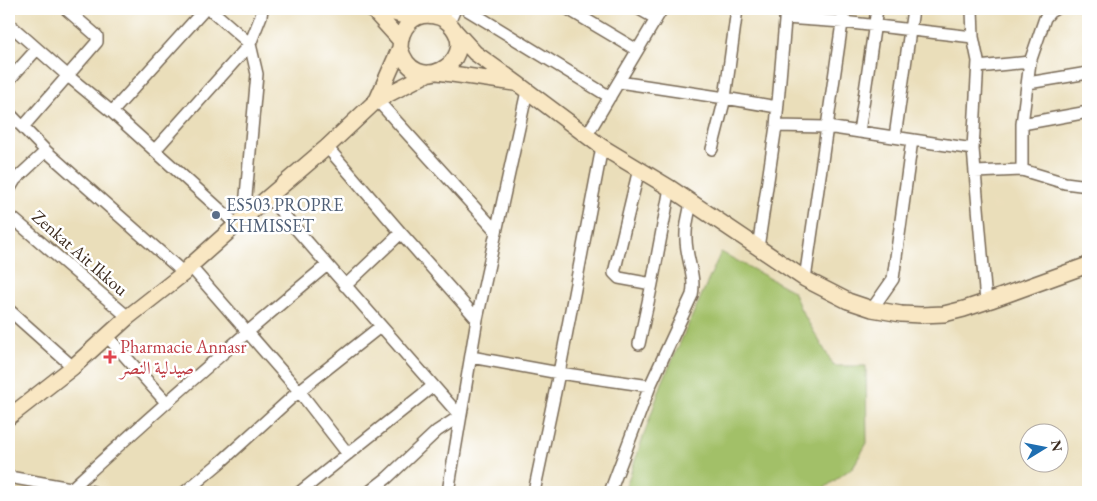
<svg xmlns="http://www.w3.org/2000/svg" width="1097" height="501" font-family="'EB Garamond',Amiri,serif">
<rect width="100%" height="100%" fill="#fff"/>
<filter id="ink" filterUnits="userSpaceOnUse"><feTurbulence type="fractalNoise" baseFrequency=".02" numOctaves="2"/><feDisplacementMap in="SourceGraphic" scale="10" xChannelSelector="R" yChannelSelector="G"/><feConvolveMatrix kernelMatrix="1 2 1 2 8 2 1 2 1" color-interpolation-filters="sRGB"/></filter>
<filter id="wash" filterUnits="userSpaceOnUse"><feTurbulence type="fractalNoise" baseFrequency=".0096" numOctaves="4" result="noise"/><feDisplacementMap in="SourceGraphic" scale="20" xChannelSelector="R" yChannelSelector="G"/><feGaussianBlur stdDeviation="1.12" result="paint"/><feColorMatrix in="noise" values="0 0 0 0 0 0 0 0 0 0 0 0 0 0 0 0 0 1.4 0 .05"/><feComposite in="paint" operator="in"/></filter>
<g filter="url(#wash)">
<rect width="100%" height="100%" fill="#eadeba"/>
<!-- green -->
<path fill="#a2c068" stroke="#6e7543" d="M 721,252 L 793,291 L 800,308 L 834,366 L 866,366 L 867,443 L 853,467 L 819,492 L 624,492 L 662,383 Z"/>
</g>
<g filter="url(#ink)">
<g fill="none" stroke-linecap="round" stroke-linejoin="round">
<!-- street casing -->
<g stroke="#786955" stroke-width="14">
<path id="street" d="M 210,9 L 250,44 L 257,74 L 244,218
M 466,9 L 610,97
M 568,9 L 637,50
M 639,9 L 655,18
M 771,9 L 786,12
M 1055,9 L 1050,12 L 1045,18 L 1030,62 L 1022,124 L 1022,170 L 1065,183 L 1088,186
M 785,18 L 843,22 L 973,37 L 972,9
M 449,23 L 455,9
M 9,24 L 68,76 L 112,112 L 237,225
M 978,67 L 1030,62
M 9,80 L 37,49
M 619,82 L 725,98 L 777,107
M 1028,83 L 1088,73
M 377,100 L 496,231
M 112,112 L 205,9
M 9,113 L 46,151 L 184,273
M 1022,124 L 1088,112
M 776,126 L 827,127 L 973,149 L 978,61 L 973,37
M 23,127 L 97,42 L 97,36 L 66,9
M 859,132 L 877,9
M 587,135 L 662,9
M 895,137 L 913,9
M 327,147 L 401,233 L 477,319
M 712,149 L 725,98 L 737,9
M 973,149 L 975,172 L 1022,170
M 155,150 L 250,44 L 261,16 L 262,9
M 639,169 L 614,273 L 619,278 L 652,284
M 975,172 L 986,302
M 9,190 L 15,180 L 46,151
M 269,198 L 460,416 L 437,431 L 387,478 L 369,492
M 9,215 L 128,317
M 758,248 L 776,126 L 786,9
M 190,266 L 299,391 L 348,454
M 805,279 L 844,9
M 345,286 L 401,233
M 872,309 L 893,279 L 912,140
M 9,310 L 73,367
M 107,336 L 166,402
M 639,344 L 652,284 L 670,188
M 471,357 L 559,373 L 650,386
M 9,477 L 93,492
M 72,488 C 155,412 240,337 327,265
M 185,492 L 222,461 L 299,391 L 381,326
M 300,492 L 433,386
M 448,492 L 477,319 L 527,91
M 534,492 L 559,373 L 602,147
M 610,492 L 650,386 L 692,295 C 696,276 686,258 686,239 C 685,226 689,214 691,203"/>
</g>
<!-- secondary casing -->
<g stroke="#786955" stroke-width="18">
<path id="secondary" d="M 372,9 L 400,40
M 381,9 L 414,19
M 455,31 L 475,53 L 518,84 L 602,147 L 670,188 L 805,279 L 848,301 L 872,309 L 901,314 L 921,315 L 944,314 L 964,309 L 991,300 L 1088,265
M 438,72 L 515,83
M 377,100 L 400,48 C 400,28 413,12 434,16 C 442,17 448,21 453,28 C 478,62 414,99 400,48
M 9,417 L 73,367 L 128,317 L 184,273 L 190,266 L 244,218 L 327,147 L 377,100 L 429,73"/>
</g>
<!-- street -->
<use href="#street" stroke="#fff" stroke-width="11"/>
<!-- secondary -->
<use href="#secondary" stroke="#f9e7c3" stroke-width="15"/>
</g>
</g>
<!-- markers -->
<circle fill="#5c6f8a" stroke="#fff" stroke-width="2" cx="216" cy="215" r="5"/>
<path fill="#e0444e" stroke="#fff" stroke-width="2" d="M107.5 349.5h5v5h5v5h-5v5h-5v-5h-5v-5h5z"/>
<g text-anchor="middle" stroke-width="5" stroke-linejoin="round" paint-order="stroke">
<!-- service labels -->
<g font-size="18" fill="#4e5e75" stroke="#fff" text-anchor="start">
<text x="226" y="211">ES503 PROPRE<tspan x="226" dy="21">KHMISSET</tspan></text>
</g>
<!-- street labels -->
<g font-size="18" fill="#3b2a1e" stroke="#fff">
<text transform="translate(80 253) rotate(41)" y="6">Zenkat Ait Ikkou</text>
</g>
<!-- health labels -->
<g font-size="18" fill="#be3a42" stroke="#fff" text-anchor="start">
<text x="120" y="353">Pharmacie Annasr<tspan x="120" dy="21">صيدلية النصر</tspan></text>
</g>
</g>
<!-- margin -->
<rect width="1097" height="501" fill="none" stroke="#fff" stroke-width="30"/>
<!-- north arrow -->
<g transform="translate(1044 448) rotate(80)"><circle r="24" fill="#ffffff" stroke="#b1aaa5"/>
<path d="M0-4L9 19L0 12L-9 19Z" fill="#1f6fb2"/>
<text y="-8" font-size="14" font-weight="bold" text-anchor="middle" fill="#3b2a1e">N</text>
</g>
</svg>
